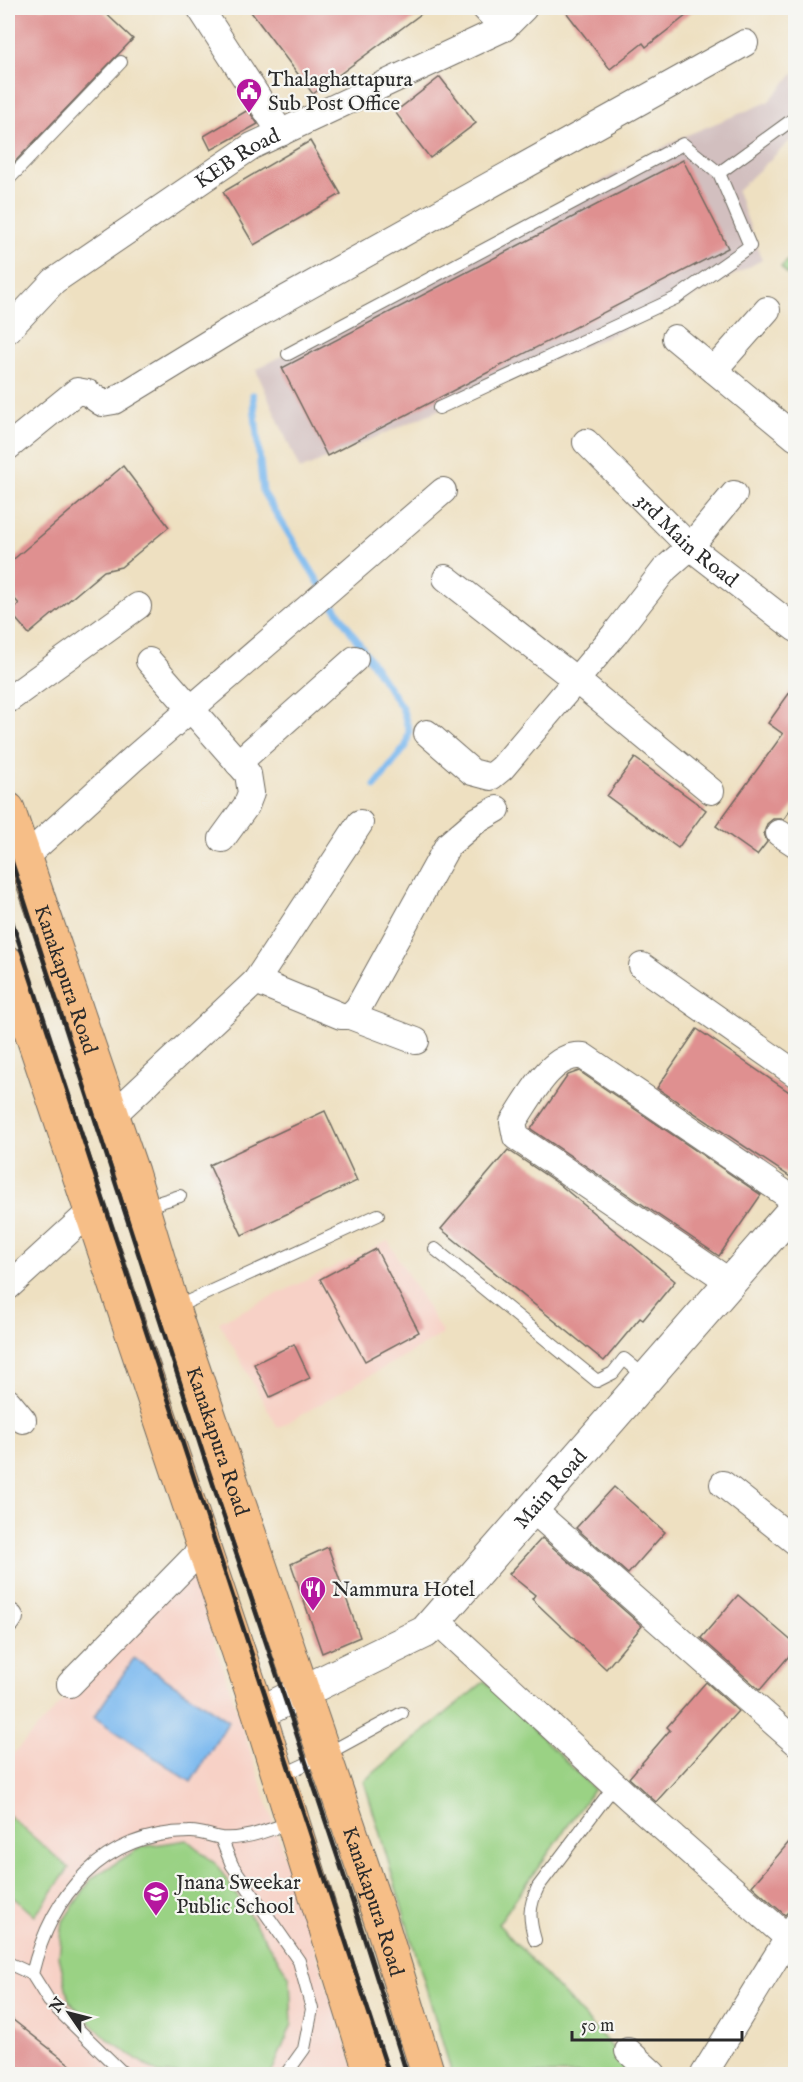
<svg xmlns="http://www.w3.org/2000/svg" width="803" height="2082" font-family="'IM FELL English',serif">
<rect width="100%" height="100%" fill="#f6f6f2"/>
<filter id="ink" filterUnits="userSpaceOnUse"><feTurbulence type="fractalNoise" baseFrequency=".0167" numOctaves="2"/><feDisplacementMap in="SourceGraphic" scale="12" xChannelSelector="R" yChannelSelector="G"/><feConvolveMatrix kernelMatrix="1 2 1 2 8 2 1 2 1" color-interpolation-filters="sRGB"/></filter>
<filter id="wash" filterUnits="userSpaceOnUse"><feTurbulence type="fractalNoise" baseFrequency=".008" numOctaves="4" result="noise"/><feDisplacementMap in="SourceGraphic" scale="24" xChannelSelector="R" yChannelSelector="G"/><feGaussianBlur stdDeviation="1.35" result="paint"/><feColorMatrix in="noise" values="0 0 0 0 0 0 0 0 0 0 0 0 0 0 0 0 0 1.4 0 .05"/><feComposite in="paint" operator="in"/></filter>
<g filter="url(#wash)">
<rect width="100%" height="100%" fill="#eee0c1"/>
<!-- built -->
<path fill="#f7d1c6" d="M 388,1241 L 443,1334 L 278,1428 L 219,1322 Z
M 190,1567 L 356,2074 L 8,2074 L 8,1759 Z"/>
<!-- industrial -->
<path fill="#d2bfbf" d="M 795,72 L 795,136 L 737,191 L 762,260 L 671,309 L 300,470 L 256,370 L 682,137 L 768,102 Z"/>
<!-- green -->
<path fill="#9ad284" stroke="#627e58" stroke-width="1.5" d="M 795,253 L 795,283 L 781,267 Z
M 485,1681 L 594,1789 L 498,1924 L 637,2074 L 452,2074 L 364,1781 Z
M 8,1815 L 69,1868 L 35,1916 L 8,1893 Z
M 187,1840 L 217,1865 L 290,1978 L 292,2024 L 272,2072 L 268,2074 L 159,2074 L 107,2039 L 69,2001 L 59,1956 L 63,1921 L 92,1878 L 141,1847 Z"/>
<!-- water -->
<path fill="#7cb9ef" stroke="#54728d" stroke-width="1.5" d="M 134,1658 L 229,1721 L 191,1782 L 94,1717 Z"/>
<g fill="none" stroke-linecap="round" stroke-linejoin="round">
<!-- stream -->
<path stroke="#7cb9ef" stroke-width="7" d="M 253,395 L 263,492 L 322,588
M 328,597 L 402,708 L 409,731 L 406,746 L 375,786"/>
</g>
<g id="blocks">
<!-- building -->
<path fill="#df9090" d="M 8,8 L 100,8 L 133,39 L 8,169 Z
M 248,8 L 429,8 L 313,94 Z
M 563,8 L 696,8 L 646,47 L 643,43 L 610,69 Z
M 440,77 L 476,123 L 430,158 L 395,112 Z
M 248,110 L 258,124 L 211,150 L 204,136 Z
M 310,141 L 341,194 L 254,245 L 223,192 Z
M 683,160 L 728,248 L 327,456 L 282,368 Z
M 123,466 L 169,527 L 121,567 L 104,571 L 29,634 L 10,612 L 19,604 L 8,591 L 8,564 Z
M 795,685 L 795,803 L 784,819 L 773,819 L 767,824 L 764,833 L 767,842 L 757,855 L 716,826 L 783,734 L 768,723 Z
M 635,758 L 706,810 L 678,848 L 607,796 Z
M 697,1029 L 795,1096 L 795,1180 L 657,1088 Z
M 579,1071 L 761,1195 L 719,1256 L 531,1129 L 568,1075 Z
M 325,1111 L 357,1181 L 242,1235 L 209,1165 Z
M 508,1150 L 559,1184 L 675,1281 L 643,1320 L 640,1318 L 604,1361 L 441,1229 Z
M 376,1249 L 419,1332 L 365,1361 L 320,1279 Z
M 294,1344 L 310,1378 L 270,1397 L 254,1364 Z
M 614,1487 L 665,1532 L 628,1574 L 576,1528 Z
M 542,1538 L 642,1626 L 606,1669 L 532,1599 L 535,1595 L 509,1574 Z
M 328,1547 L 360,1637 L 322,1653 L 291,1564 Z
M 738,1595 L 795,1644 L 795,1649 L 760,1690 L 701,1638 Z
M 706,1682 L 738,1711 L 656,1802 L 629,1778 L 670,1730 L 667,1727 Z
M 795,1835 L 795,1905 L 785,1915 L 752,1886 Z
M 8,2016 L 82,2074 L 8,2074 Z"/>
</g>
</g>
<g filter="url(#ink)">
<use href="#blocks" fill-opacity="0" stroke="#6f6a60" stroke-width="1.5"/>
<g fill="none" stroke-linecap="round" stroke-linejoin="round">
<!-- service casing -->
<g stroke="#6f6a60" stroke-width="14">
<path id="service" d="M 8,180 L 121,62
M 288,354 L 683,144 L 719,173
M 439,408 L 676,298 L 750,246 L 719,173 L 796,117
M 144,1207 L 180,1196
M 435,1249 L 597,1381 L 613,1373 L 624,1359 L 646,1377
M 174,1308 L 378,1215
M 280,1776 L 323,1756 L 402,1713
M 221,1838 L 232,1865 L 299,1961 L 312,2009 L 304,2049 L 286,2074
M 535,1940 C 529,1919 528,1908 538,1887 L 615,1785
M 8,1963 L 32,1974 L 49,2001 L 124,2074
M 32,1974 C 51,1895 102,1833 189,1832 C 199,1831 210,1836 221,1838 C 246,1840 268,1830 292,1822"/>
</g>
<!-- minor casing -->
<g stroke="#6f6a60" stroke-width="28">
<g id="minor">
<path d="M 200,8 L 281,133"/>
<path d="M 485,8 L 504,28"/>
<path id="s1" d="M 8,330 L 54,281 L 252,146 L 504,28 L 524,8"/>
<path d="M 675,338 L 796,438"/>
<path d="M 714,370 L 767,310"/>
<path id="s2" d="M 586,442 L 690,547 L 796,629"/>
<path d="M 8,447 L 77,391 L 88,393 L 102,403 L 114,401 L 235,327 L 745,43"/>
<path d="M 446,578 L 576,680 L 711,791"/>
<path d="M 149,661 L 248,774 L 251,793 L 246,806 L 222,839"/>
<path d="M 8,700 L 138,606"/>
<path d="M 427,733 L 472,772 L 491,777 L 502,768 L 614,635 L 665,569 L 690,547 L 734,494"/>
<path d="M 238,763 L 355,659"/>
<path d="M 779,833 L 796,844"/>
<path d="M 23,859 L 133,759 L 443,491"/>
<path d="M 642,966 L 796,1074"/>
<path d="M 256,981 L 341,1016 L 350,1016 L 358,1008 L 448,845 L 476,821 L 497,809"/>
<path d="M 350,1016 L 416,1041"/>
<path d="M 113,1115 L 256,981 L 360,823"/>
<path d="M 730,1282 L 516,1137 L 513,1122 C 529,1099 551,1052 583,1056 L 796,1201"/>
<path d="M 8,1287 L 91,1211"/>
<path d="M 8,1402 L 23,1420"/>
<path d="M 723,1484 L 796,1542"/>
<path d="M 533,1510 L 796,1742"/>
<path d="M 8,1620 L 10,1617"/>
<path d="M 436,1620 L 629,1798 L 787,1937"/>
<path d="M 70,1684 L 204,1547"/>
<path d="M 628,2051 L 653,2074"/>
<path d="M 704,2074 L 796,1925"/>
</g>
</g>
<!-- tertiary casing -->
<g stroke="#6f6a60" stroke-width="34">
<g id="tertiary">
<path id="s3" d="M 259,1713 L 425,1632 L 796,1207"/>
</g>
</g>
<!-- trunk casing -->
<g stroke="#6f6a60" stroke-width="35">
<g id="trunk">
<path id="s4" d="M 8,809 L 132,1172 L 177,1321 L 382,1924 L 428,2074"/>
<path d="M 8,963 L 259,1713 L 371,2074"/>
</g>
</g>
<!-- service -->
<use href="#service" stroke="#fff" stroke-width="12"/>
<!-- minor -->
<use href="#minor" stroke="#fff" stroke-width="26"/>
<!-- tertiary -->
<use href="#tertiary" stroke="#fff" stroke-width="32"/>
<!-- trunk -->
<use href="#trunk" stroke="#f6be87" stroke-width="33"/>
<!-- rail -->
<path stroke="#2b2b2b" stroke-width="4.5" d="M 8,850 L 206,1463 L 357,1915 L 407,2074
M 8,909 L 389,2074"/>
</g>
</g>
<!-- icons -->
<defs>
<g id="civic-pin" transform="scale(1.35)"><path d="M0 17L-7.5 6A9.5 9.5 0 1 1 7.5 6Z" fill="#b5179e" stroke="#f6f6f2"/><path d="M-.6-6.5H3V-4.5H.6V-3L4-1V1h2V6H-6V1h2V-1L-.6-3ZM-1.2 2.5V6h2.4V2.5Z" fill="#fff"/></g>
<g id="restaurant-pin" transform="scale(1.35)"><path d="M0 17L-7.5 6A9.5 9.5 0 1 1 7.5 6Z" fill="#b5179e" stroke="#f6f6f2"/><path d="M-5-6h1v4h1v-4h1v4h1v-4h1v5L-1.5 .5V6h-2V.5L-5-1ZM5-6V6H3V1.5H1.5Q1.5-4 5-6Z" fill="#fff"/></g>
<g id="school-pin" transform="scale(1.35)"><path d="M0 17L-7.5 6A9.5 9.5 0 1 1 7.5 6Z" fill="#b5179e" stroke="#f6f6f2"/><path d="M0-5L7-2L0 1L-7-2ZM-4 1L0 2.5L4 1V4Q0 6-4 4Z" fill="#fff"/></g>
</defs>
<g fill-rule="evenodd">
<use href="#civic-pin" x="249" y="91"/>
<use href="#restaurant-pin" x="313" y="1589"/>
<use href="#school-pin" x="156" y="1894"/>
</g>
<g text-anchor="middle" stroke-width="4.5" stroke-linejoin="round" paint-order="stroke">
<!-- poi labels -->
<g font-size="21" fill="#2b2b2b" stroke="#f6f6f2" text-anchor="start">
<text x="268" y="86">Thalaghattapura<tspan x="268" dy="24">Sub Post Office</tspan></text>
<text x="332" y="1596">Nammura Hotel</text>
<text x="176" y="1889">Jnana Sweekar<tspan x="176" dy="24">Public School</tspan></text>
</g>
<!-- street labels -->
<g font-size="21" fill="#2b2b2b" stroke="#f6f6f2">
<text dy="7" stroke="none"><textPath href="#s1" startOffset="288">KEB Road</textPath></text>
<text dy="7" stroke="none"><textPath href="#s2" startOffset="141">3rd Main Road</textPath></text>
<text dy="7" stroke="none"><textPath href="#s4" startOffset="180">Kanakapura Road</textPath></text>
<text dy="7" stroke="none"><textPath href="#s4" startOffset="666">Kanakapura Road</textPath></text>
<text dy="7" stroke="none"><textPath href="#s3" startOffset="375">Main Road</textPath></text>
<text dy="7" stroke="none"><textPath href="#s4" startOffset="1152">Kanakapura Road</textPath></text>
</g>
</g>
<!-- margin -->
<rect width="803" height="2082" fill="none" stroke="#f6f6f2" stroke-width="30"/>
<!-- north arrow -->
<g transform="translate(69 2013) rotate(305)" stroke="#f6f6f2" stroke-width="4.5" paint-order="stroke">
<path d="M0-4.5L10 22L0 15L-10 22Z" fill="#2b2b2b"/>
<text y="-9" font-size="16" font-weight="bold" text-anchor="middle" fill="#2b2b2b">N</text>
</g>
<!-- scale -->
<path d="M572 2031v9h170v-9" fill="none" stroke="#2b2b2b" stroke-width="3"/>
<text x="581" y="2031" font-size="18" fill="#2b2b2b" stroke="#f6f6f2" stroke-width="4.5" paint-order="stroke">50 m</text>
</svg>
